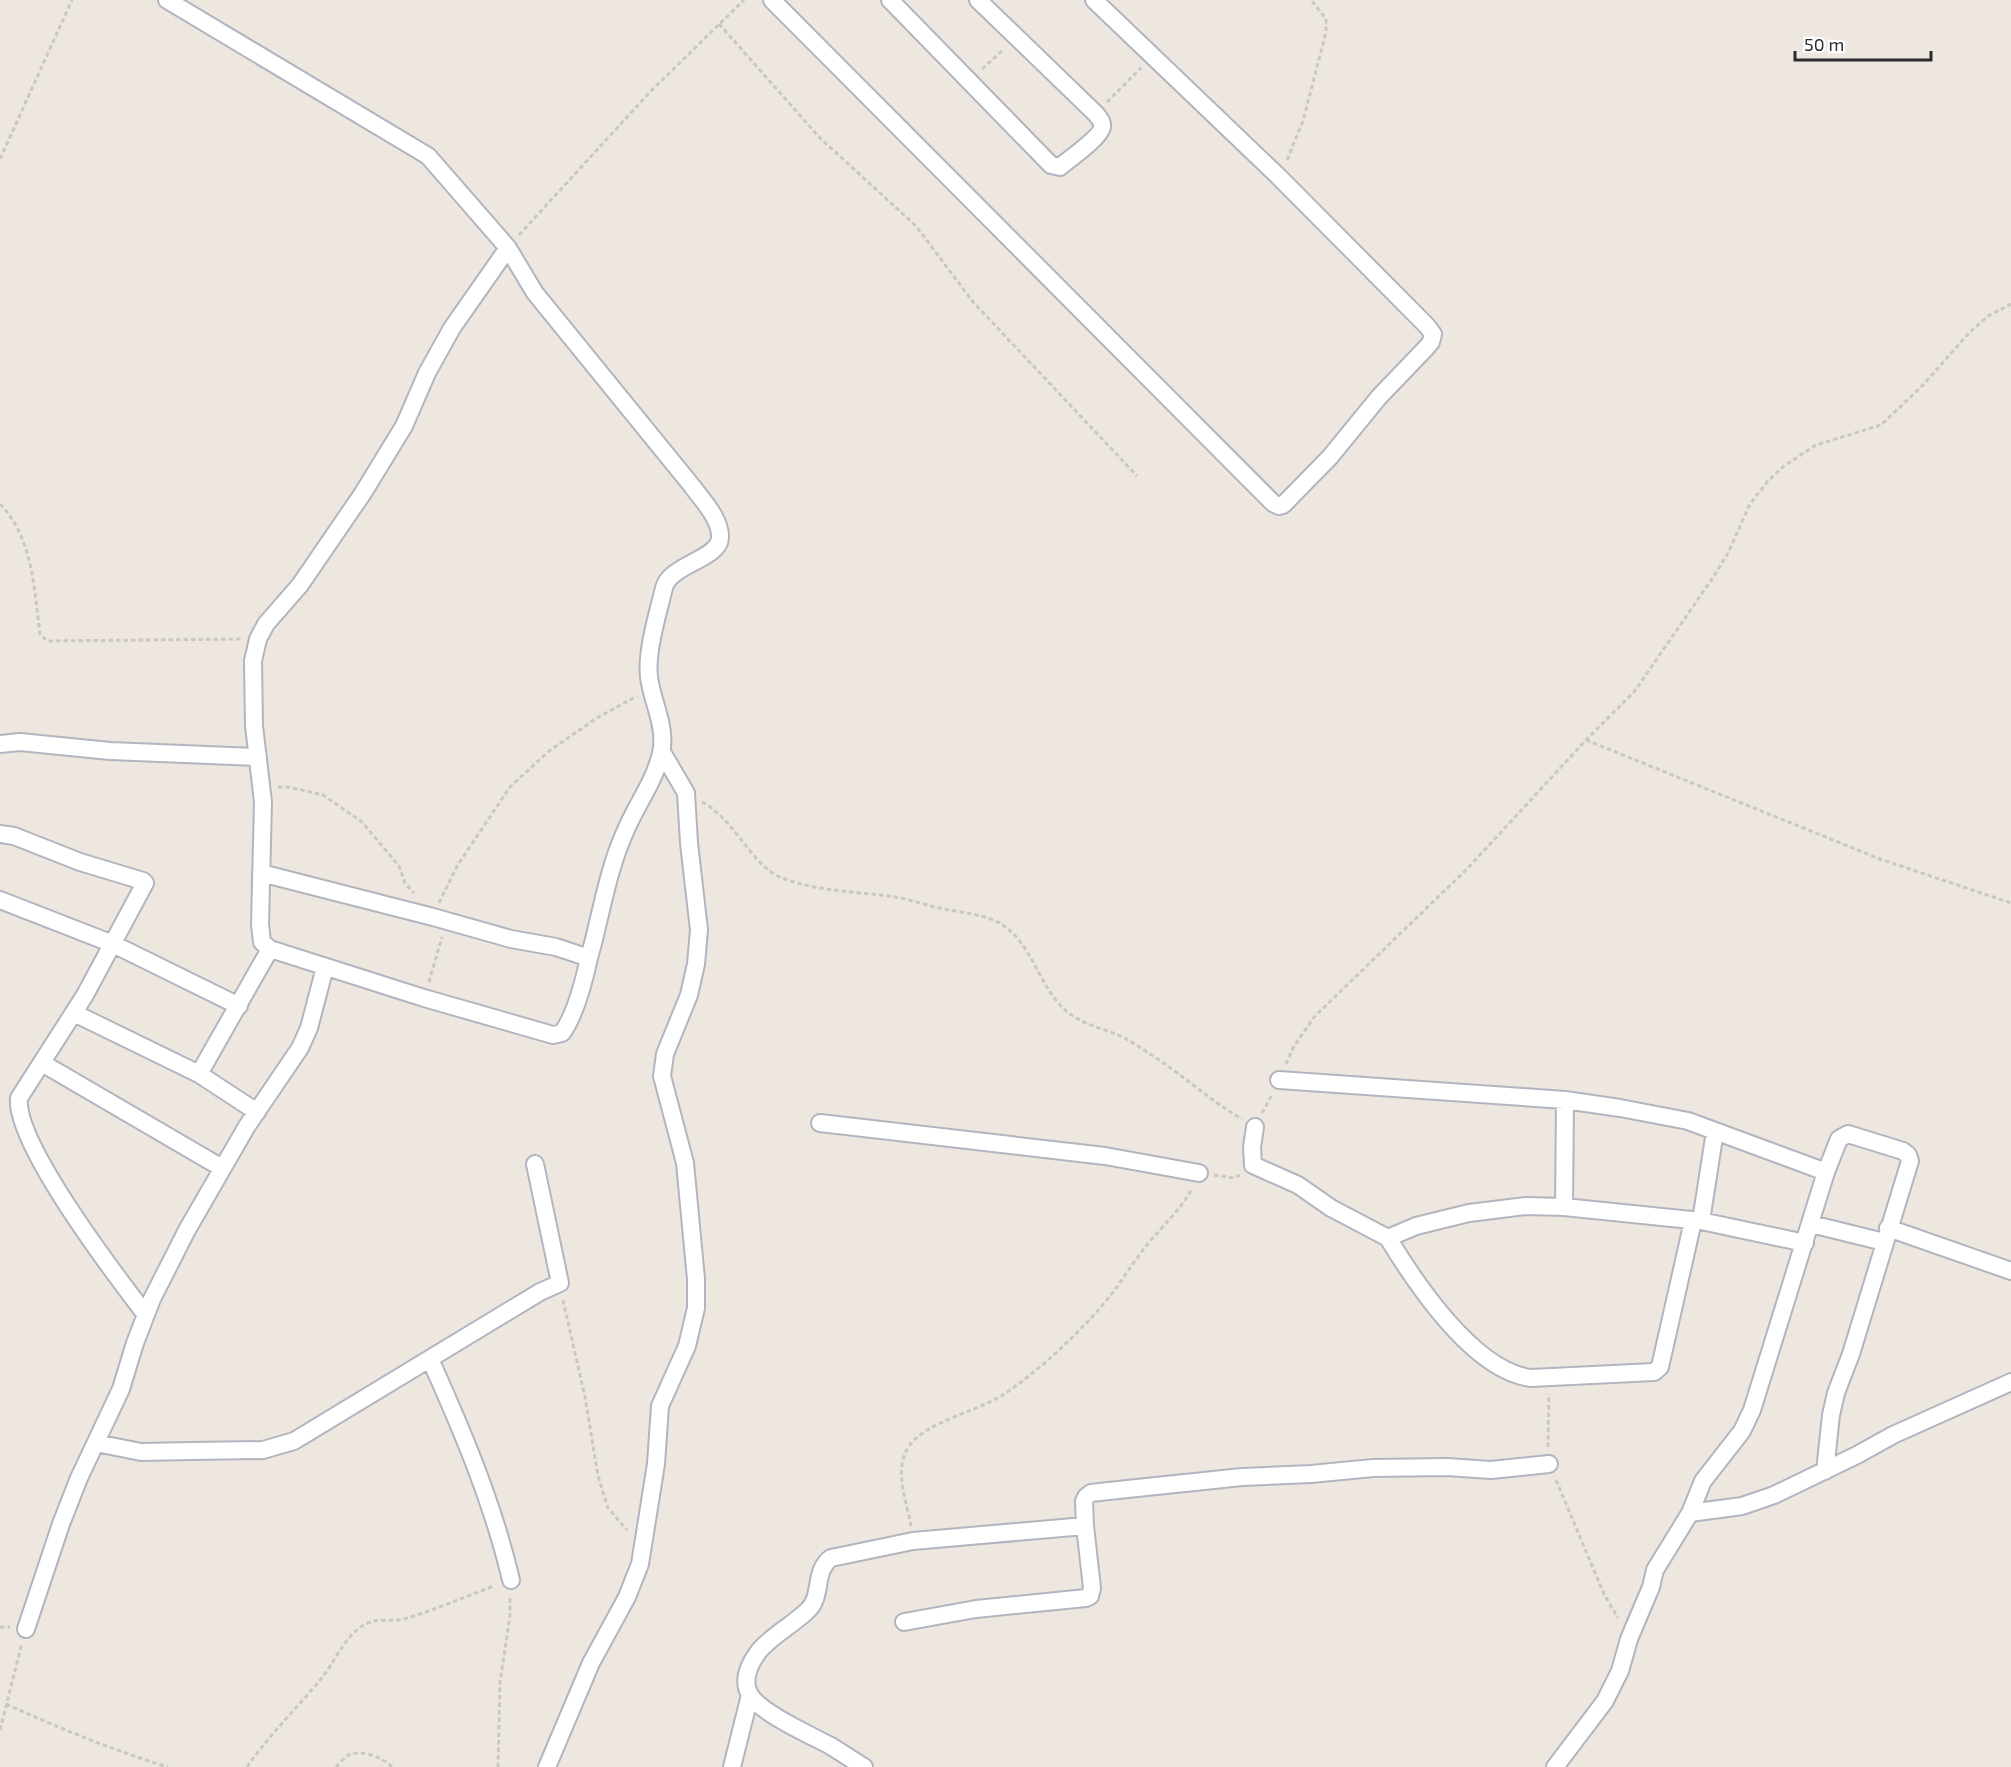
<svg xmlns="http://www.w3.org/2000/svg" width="2011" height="1767" font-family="'Exo 2',sans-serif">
<rect width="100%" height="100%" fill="#eee7df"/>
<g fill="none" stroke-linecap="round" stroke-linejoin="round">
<!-- street casing -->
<g stroke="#b2b5c0" stroke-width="20">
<path id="street" d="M 167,0 L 428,156 L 508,248 L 535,293 L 692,486 C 702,500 721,519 720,538 C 719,559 669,565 664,588 C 658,613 646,651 649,677 C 652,702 667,727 661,753 C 655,781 636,805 625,832 C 607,872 601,916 589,958 L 556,947 L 511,939 L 433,917 L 261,873
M 772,0 L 1273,503 L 1279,506 L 1283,505 L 1330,457 L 1379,397 L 1426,348 L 1431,342 L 1433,334 L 1427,326 L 1278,176 L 1094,0
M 890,0 L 1051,165 L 1060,167 C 1068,160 1101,137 1102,127 C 1103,122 1099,118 1096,114 L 978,0
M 508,248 L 452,328 L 427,373 L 404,426 L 363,493 L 300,585 L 266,624 L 258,639 L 253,661 L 254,726 L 263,802 L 260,924 L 262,942 L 270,949 L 424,998 L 553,1035 L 562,1033 C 576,1014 584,981 589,958
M 0,744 L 20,742 L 110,751 L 258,757
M 0,834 L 14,836 L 80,862 L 143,881 L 145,883 L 85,995 L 19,1098 C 14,1143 116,1276 146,1315
M 0,900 L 113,944 L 239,1006
M 74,1013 L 199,1074 L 257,1112
M 42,1063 L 222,1168
M 199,1074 L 270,949
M 1279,1080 L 1565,1100 L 1620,1108 L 1688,1121 L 1826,1172
M 820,1123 L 1105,1156 L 1199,1173
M 1255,1127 L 1252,1147 L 1253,1165 L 1298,1185 L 1331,1208 L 1388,1238 L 1416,1226 L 1469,1213 L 1526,1206 L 1564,1207 L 1701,1221 L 1805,1243
M 1564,1207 L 1565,1100
M 1701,1221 L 1715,1131
M 1811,1224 L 1884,1242
M 1888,1228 L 2011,1271
M 1388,1238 C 1416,1284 1474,1371 1531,1378 L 1654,1372 L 1660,1367 L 1693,1221
M 430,1359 C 462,1430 493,1503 511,1580
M 96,1443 L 141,1452 L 192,1451 L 263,1450 L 294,1441 L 540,1292 L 560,1283 L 535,1164
M 1690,1513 L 1742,1506 L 1774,1495 L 1857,1455 L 1893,1435 L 2011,1382
M 904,1622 L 976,1609 L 1086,1598 L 1090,1596 L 1092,1588 L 1085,1526
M 26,1629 L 61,1524 L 79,1478 L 121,1389 L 135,1343 L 152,1299 L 187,1230 L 247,1126 L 300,1048 L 309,1028 L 325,967
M 547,1767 L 591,1663 L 627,1597 L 640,1564 L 656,1464 L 660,1406 L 687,1346 L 696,1308 L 696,1279 L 685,1163 L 662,1076 L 665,1054 L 689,995 L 696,964 L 699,930 L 689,843 L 686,793 L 662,752
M 732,1767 L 750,1695
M 864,1767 C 852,1760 841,1752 829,1745 C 810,1735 758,1712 749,1693 C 742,1679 750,1663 759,1651 C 772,1635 793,1625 808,1610 C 823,1596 813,1571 831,1558 L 913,1541 L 1085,1526 L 1084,1501 L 1086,1497 L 1091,1493 L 1118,1490 L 1242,1477 L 1311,1474 L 1373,1468 L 1447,1467 L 1491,1470 L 1549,1464
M 1555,1767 L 1605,1701 L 1620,1671 L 1629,1639 L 1651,1587 L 1655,1570 L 1690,1513 L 1703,1481 L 1742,1431 L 1752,1410 L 1826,1172 L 1839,1139 L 1848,1134 L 1903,1151 L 1908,1155 L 1910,1161 L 1851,1354 L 1836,1393 L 1831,1415 L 1825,1471"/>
</g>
<!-- path -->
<path stroke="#c8c8c8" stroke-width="3" stroke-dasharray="4.5 3" stroke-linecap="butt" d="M 719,24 L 820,138 L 916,226 L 973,302 L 1137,476
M 982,69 L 1004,49
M 1107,102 L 1141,68
M 0,159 L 72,0
M 1287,160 L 1303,121 L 1326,32 L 1326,19 L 1311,0
M 519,235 L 650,92 L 744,0
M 0,504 C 33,538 34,589 40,634 L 47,641 L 242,639
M 1586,740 L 1880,859 L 2011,903
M 278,787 L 289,787 L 323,795 L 362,822 L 399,866 L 405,883 L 414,893
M 702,802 C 735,819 751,865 780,877 C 816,892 857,891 896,897 C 912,900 928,906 944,909 C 962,913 985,914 1001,924 C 1031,942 1038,983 1062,1007 C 1078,1024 1103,1028 1123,1037 C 1132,1042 1141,1048 1150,1054 C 1182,1074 1209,1100 1242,1119
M 439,903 L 457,866 L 510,787 L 549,751 L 597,718 L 637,696
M 429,982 L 442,937
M 1286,1064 L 1294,1046 L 1315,1016 L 1467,869 L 1586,740 L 1634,692 L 1714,576 L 1728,553 L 1750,504 L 1768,481 L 1784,466 L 1816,445 L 1881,425 L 1923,385 L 1970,332 L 1988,316 L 2011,304
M 1262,1113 L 1272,1095
M 1214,1175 L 1234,1178 L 1240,1175
M 563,1300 L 585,1397 L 598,1476 L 608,1508 L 627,1530
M 1548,1447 L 1549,1394
M 1556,1480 L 1604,1594 L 1618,1618
M 911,1526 C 907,1502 893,1469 909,1446 C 926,1422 975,1412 1001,1396 C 1040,1371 1086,1327 1114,1291 C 1124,1277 1133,1263 1143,1250 C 1159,1229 1179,1212 1192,1189
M 0,1627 L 10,1627
M 6,1704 C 59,1728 112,1750 168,1767
M 0,1730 L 22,1643
M 247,1767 C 269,1735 297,1708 321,1679 C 336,1661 345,1633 368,1623 C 380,1618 392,1622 404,1619 C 435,1610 464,1597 494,1586
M 336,1767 C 340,1763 345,1756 351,1754 C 363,1750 384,1758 392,1767
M 498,1767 L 500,1682 L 510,1615 L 510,1596"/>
<!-- street -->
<use href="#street" stroke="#fff" stroke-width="16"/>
</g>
<!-- scale -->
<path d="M1795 51v9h136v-9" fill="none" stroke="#2c2c2c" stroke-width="3"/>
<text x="1804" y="51" font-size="18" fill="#2c2c2c" stroke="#ffffff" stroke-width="4.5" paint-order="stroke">50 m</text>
</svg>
